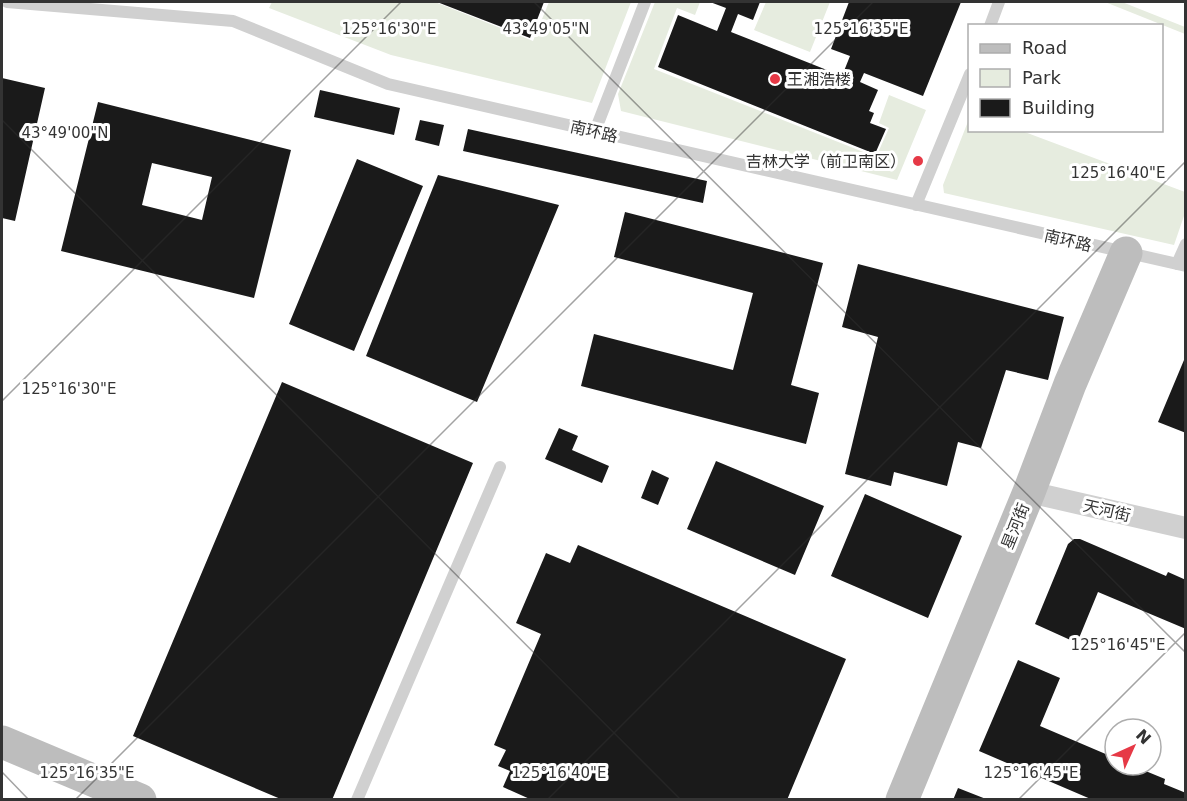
<svg xmlns="http://www.w3.org/2000/svg" width="1187" height="801" font-family="'DejaVu Sans','Noto Sans SC',sans-serif">
<rect width="100%" height="100%" fill="#fff"/>
<!-- green -->
<path fill="#e6ecdf" d="M 272,2 L 435,2 L 533,41 L 549,2 L 631,2 L 592,103 L 391,55 L 269,8 Z
M 655,2 L 700,2 L 695,15 L 677,8 L 654,69 L 876,157 L 889,128 L 879,123 L 889,95 L 926,110 L 897,180 L 621,111 L 618,94 Z
M 766,2 L 830,2 L 810,52 L 754,30 Z
M 1105,2 L 1122,2 L 1185,27 L 1185,34 Z
M 969,119 L 970,130 L 1022,131 L 1185,192 L 1185,213 L 1174,245 L 944,193 L 943,185 Z"/>
<!-- building -->
<path fill="#1a1a1a" fill-rule="evenodd" d="M 437,2 L 544,2 L 530,38 Z
M 710,2 L 760,2 L 753,20 L 738,14 L 731,32 L 842,76 L 850,56 L 831,49 L 849,2 L 961,2 L 923,96 L 864,73 L 860,82 L 878,90 L 869,111 L 874,113 L 870,123 L 886,129 L 875,154 L 658,67 L 678,15 L 717,31 L 726,8 Z
M 2,78 L 45,88 L 15,221 L 2,218 Z
M 320,90 L 400,108 L 394,135 L 314,117 Z
M 98,102 L 291,150 L 254,298 L 61,251 ZM 152,163 L 212,177 L 202,220 L 142,205 Z
M 420,120 L 444,125 L 439,146 L 415,140 Z
M 468,129 L 707,181 L 703,203 L 463,151 Z
M 357,159 L 423,186 L 354,351 L 289,324 Z
M 438,175 L 559,205 L 477,402 L 366,356 Z
M 625,212 L 823,263 L 791,385 L 819,393 L 806,444 L 581,386 L 594,334 L 733,370 L 753,293 L 614,257 Z
M 858,264 L 1064,317 L 1048,380 L 1006,370 L 981,448 L 958,442 L 947,486 L 894,472 L 891,486 L 845,474 L 878,337 L 842,327 Z
M 1184,360 L 1186,361 L 1186,433 L 1158,422 Z
M 282,382 L 473,463 L 332,800 L 283,800 L 133,736 Z
M 559,428 L 578,436 L 572,450 L 609,466 L 602,483 L 545,459 Z
M 716,461 L 824,506 L 795,575 L 687,529 Z
M 652,470 L 669,478 L 658,505 L 641,498 Z
M 865,494 L 962,536 L 928,618 L 831,576 Z
M 1074,539 L 1080,539 L 1166,576 L 1168,572 L 1186,580 L 1186,629 L 1098,592 L 1077,643 L 1035,624 L 1068,544 Z
M 578,545 L 846,659 L 787,800 L 532,800 L 503,787 L 510,771 L 498,766 L 506,750 L 494,745 L 541,634 L 516,623 L 546,553 L 570,563 Z
M 1018,660 L 1060,678 L 1040,726 L 1115,758 L 1115,765 L 1131,765 L 1165,779 L 1164,784 L 1186,793 L 1186,800 L 1093,800 L 979,751 Z
M 958,788 L 986,799 L 986,800 L 953,800 Z"/>
<g fill="none" stroke-linecap="round" stroke-linejoin="round">
<!-- lane -->
<path stroke="#d0d0d0" stroke-width="12" d="M 7,2 L 233,21 L 388,84 L 1186,266
M 990,26 L 999,2
M 595,131 L 645,2
M 916,205 L 970,74
M 1177,264 L 1186,244
M 357,800 L 500,467"/>
<!-- street -->
<path stroke="#d0d0d0" stroke-width="22" d="M 1029,492 L 1186,528"/>
<!-- secondary -->
<path stroke="#bdbdbd" stroke-width="33" d="M 2,742 L 140,800
M 902,800 L 1029,492 L 1070,384 L 1126,253"/>
</g>
<!-- ticks -->
<path fill="none" stroke="#333" stroke-width="1.5" stroke-opacity="0.45" d="M 534,2 L 1186,653M 2,120 L 681,800M 2,401 L 401,2M 2,772 L 29,800M 75,800 L 873,2M 547,800 L 1186,161M 1018,800 L 1186,632"/>
<!-- markers -->
<g fill="#e63946" stroke="#fff" stroke-width="2">
<circle cx="775" cy="79" r="6"/>
<circle cx="918" cy="161" r="6"/>
</g>
<g text-anchor="middle" stroke-width="6" stroke-linejoin="round" paint-order="stroke">
<!-- poi labels -->
<g font-size="16" fill="#333" stroke="#fff" text-anchor="start">
<text x="787" y="85">王湘浩楼</text>
<text x="906" y="167" text-anchor="end">吉林大学（前卫南区）</text>
</g>
<!-- street labels -->
<g font-size="16" fill="#333" stroke="#fff">
<text transform="translate(594 131) rotate(13)" y="6">南环路</text>
<text transform="translate(1068 240) rotate(13)" y="6">南环路</text>
<text transform="translate(1107 510) rotate(13)" y="6">天河街</text>
<text transform="translate(1015 526) rotate(-68)" y="6">星河街</text>
</g>
</g>
<g font-size="15" text-anchor="middle" fill="#333" stroke="#fff" stroke-width="6" stroke-linejoin="round" paint-order="stroke">
<text x="389" y="34">125°16'30"E</text>
<text x="546" y="34">43°49'05"N</text>
<text x="861" y="34">125°16'35"E</text>
<text x="65" y="138">43°49'00"N</text>
<text x="1118" y="178">125°16'40"E</text>
<text x="69" y="394">125°16'30"E</text>
<text x="1118" y="650">125°16'45"E</text>
<text x="559" y="778">125°16'40"E</text>
<text x="87" y="778">125°16'35"E</text>
<text x="1031" y="778">125°16'45"E</text>
</g>
<!-- border -->
<rect width="1187" height="801" fill="none" stroke="#333333" stroke-width="6"/>
<!-- legend -->
<rect x="968" y="24" width="195" height="108" fill="#ffffff" stroke="#adadad" stroke-width="1.5"/>
<rect x="980" y="44" width="30" height="9" fill="#bdbdbd" stroke="#adadad" stroke-width="1.5"/>
<text x="1022" y="54" font-size="18" fill="#333333">Road</text>
<rect x="980" y="69" width="30" height="18" fill="#e6ecdf" stroke="#adadad" stroke-width="1.5"/>
<text x="1022" y="84" font-size="18" fill="#333333">Park</text>
<rect x="980" y="99" width="30" height="18" fill="#1a1a1a" stroke="#adadad" stroke-width="1.5"/>
<text x="1022" y="114" font-size="18" fill="#333333">Building</text>
<!-- north arrow -->
<g transform="translate(1133 747) rotate(45)"><circle r="28" fill="#ffffff" stroke="#adadad" stroke-width="1.5"/>
<path d="M0-4.5L10 22L0 15L-10 22Z" fill="#e63946"/>
<text y="-9" font-size="16" font-weight="bold" text-anchor="middle" fill="#333333">N</text>
</g>
</svg>
